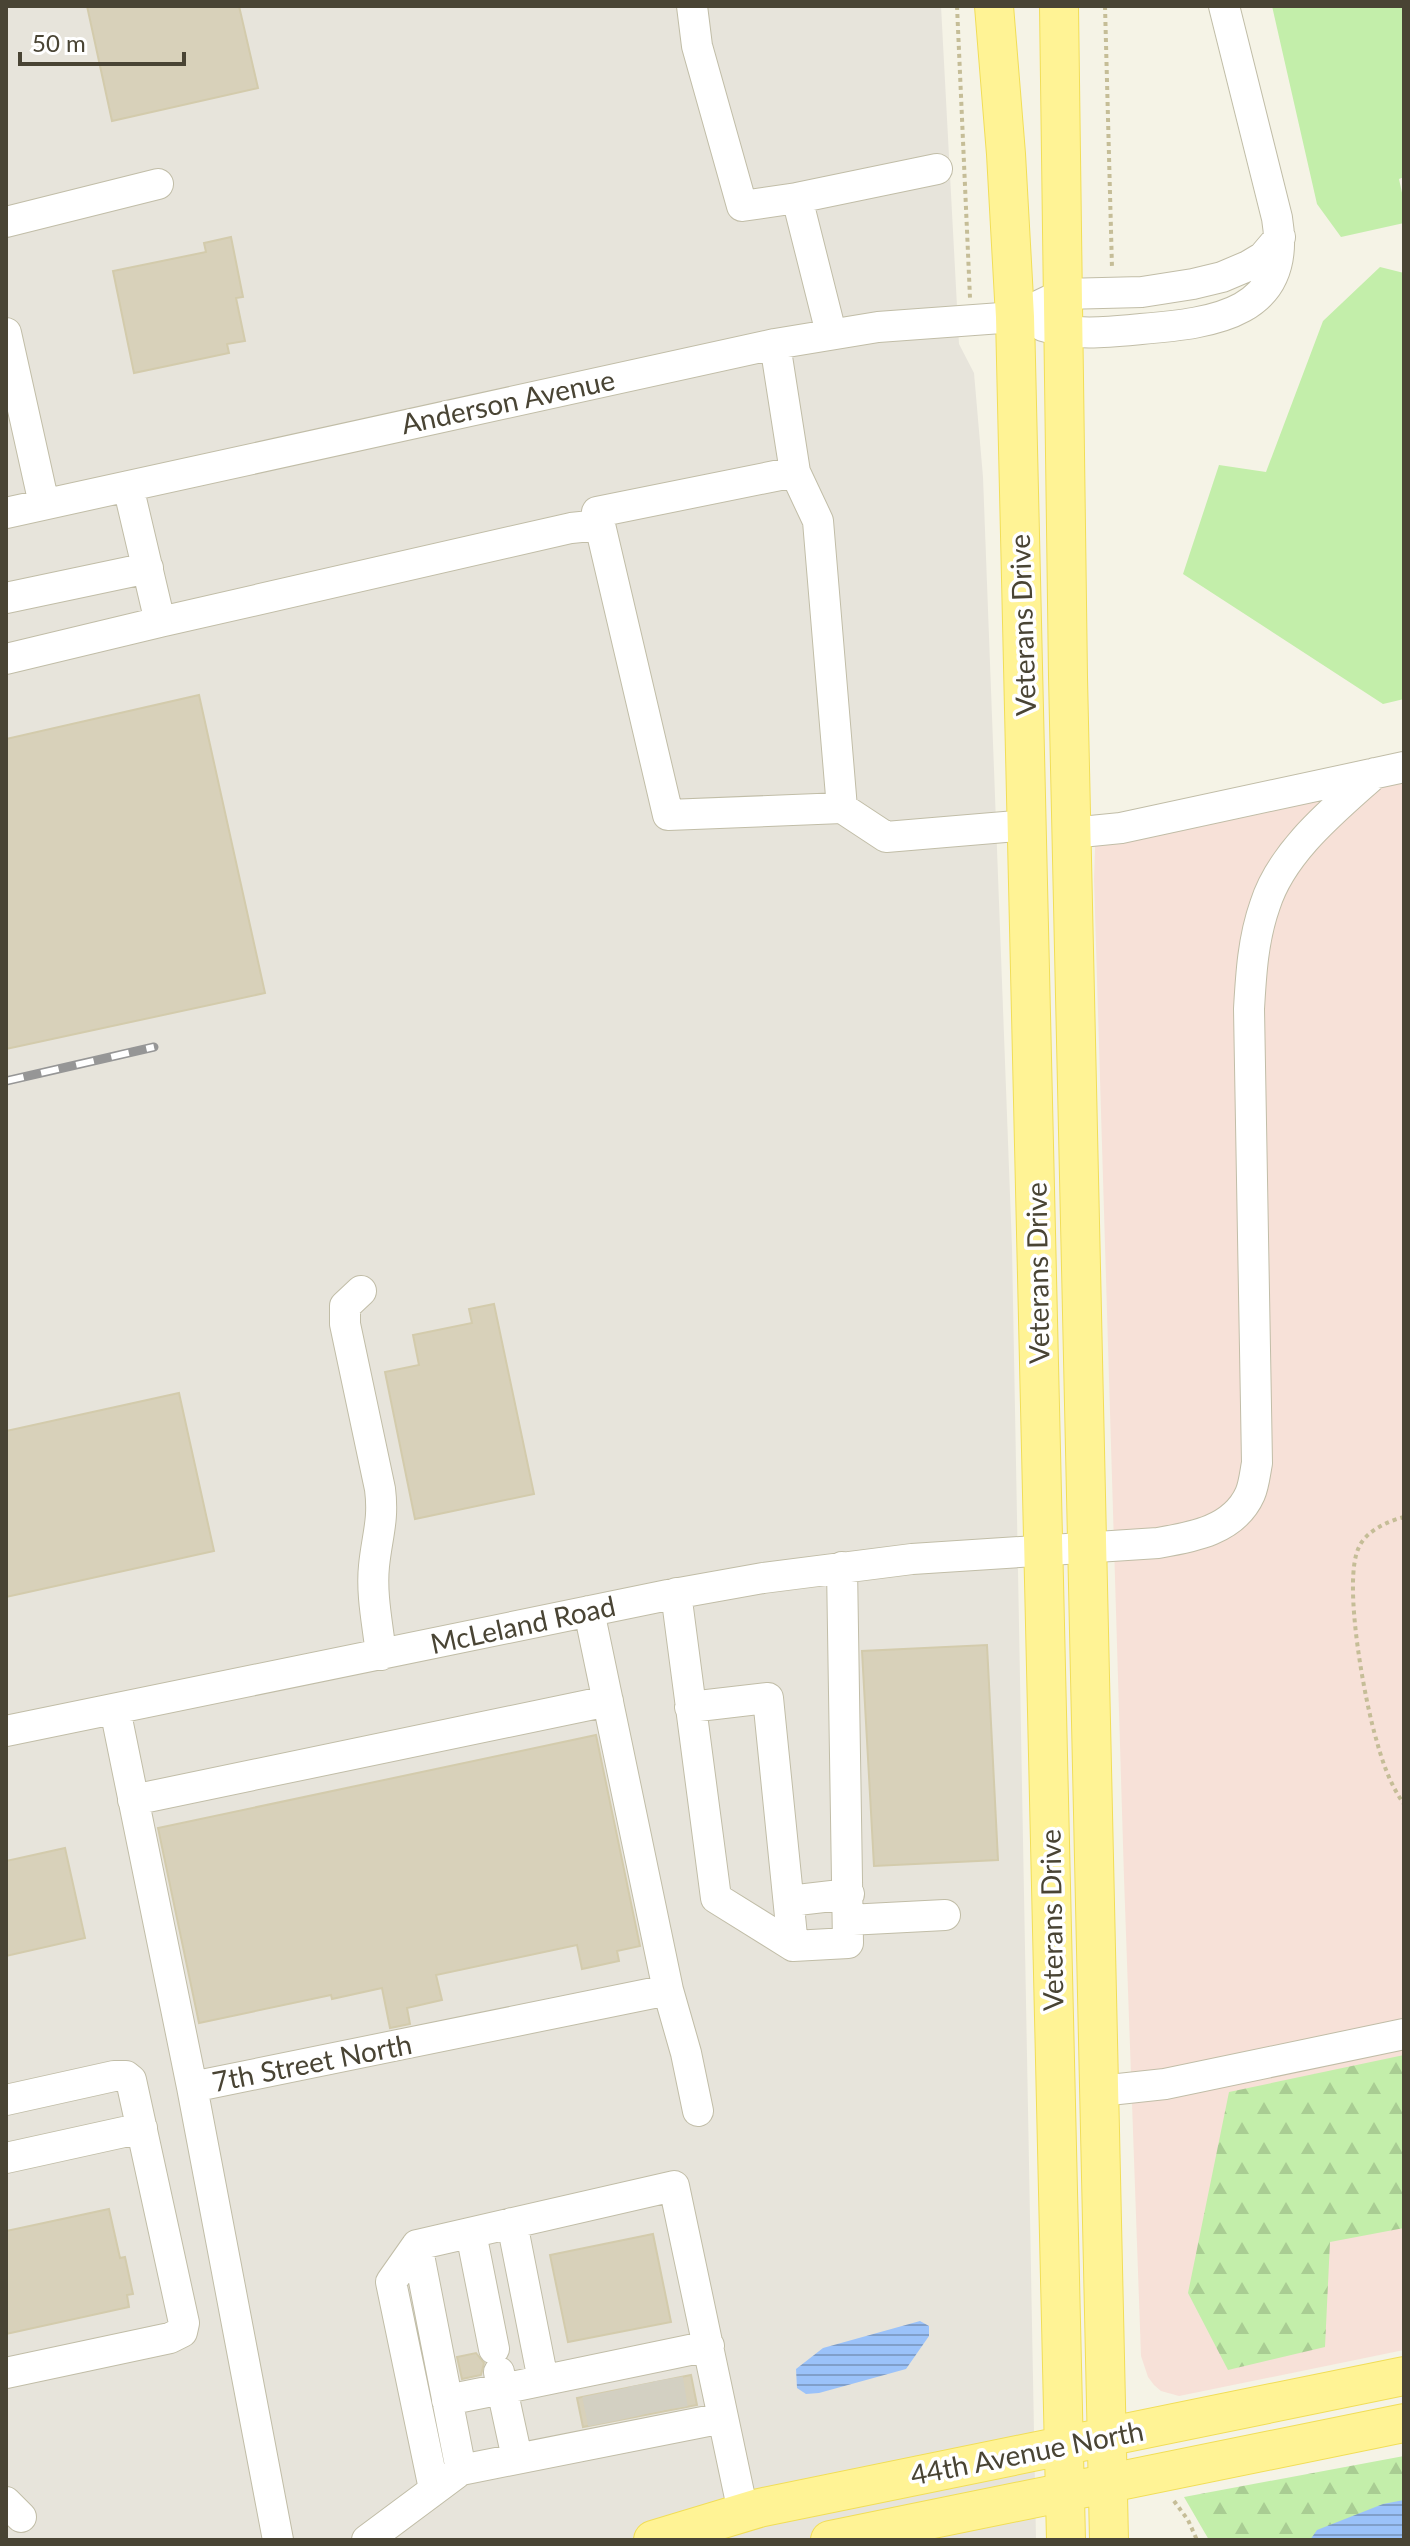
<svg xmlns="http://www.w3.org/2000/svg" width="1410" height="2546" font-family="Lato,sans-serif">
<defs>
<pattern id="forest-firs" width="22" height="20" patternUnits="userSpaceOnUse" patternTransform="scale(2)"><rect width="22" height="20" fill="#c3eeaa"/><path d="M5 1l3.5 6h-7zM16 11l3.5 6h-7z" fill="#a9cd93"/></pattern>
<pattern id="water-rules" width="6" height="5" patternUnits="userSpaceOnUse" patternTransform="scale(2)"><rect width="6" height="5" fill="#9bc2f9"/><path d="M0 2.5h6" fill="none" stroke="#809fca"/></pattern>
</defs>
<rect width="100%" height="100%" fill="#f5f3e6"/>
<!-- industrial -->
<path fill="#e7e4db" d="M 6,6 L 941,6 L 959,344 L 974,373 L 983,477 L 1012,1248 L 1036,2540 L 6,2540 Z"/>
<!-- medical -->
<path fill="#f7e1d8" d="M 1404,751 L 1404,2350 L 1179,2396 L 1161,2391 L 1154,2385 L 1148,2377 L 1141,2356 L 1124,1878 L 1094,879 L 1096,821 L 1123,812 L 1221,793 Z"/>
<!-- forest -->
<path fill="url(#forest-firs)" d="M 1404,2055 L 1404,2228 L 1330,2242 L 1325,2347 L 1228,2370 L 1188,2293 L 1229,2092 Z
M 1404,2456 L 1404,2540 L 1209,2540 L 1184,2497 Z"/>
<!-- park -->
<path fill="#c3eeaa" d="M 1272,6 L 1404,6 L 1404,177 L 1399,179 L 1404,202 L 1404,223 L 1341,237 L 1317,204 Z
M 1380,267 L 1404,273 L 1404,699 L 1383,704 L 1183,574 L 1219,465 L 1266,472 L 1323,321 Z"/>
<!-- water -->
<path fill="url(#water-rules)" d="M 920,2321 L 929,2326 L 929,2336 L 906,2369 L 819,2393 L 806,2394 L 797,2388 L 796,2369 L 823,2348 Z
M 1404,2500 L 1404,2540 L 1310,2540 L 1317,2530 L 1383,2504 Z"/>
<!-- building -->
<path fill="#d8d1ba" stroke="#d3cbac" stroke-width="2" d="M 87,6 L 239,6 L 258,88 L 112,121 Z
M 231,237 L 243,297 L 236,298 L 245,341 L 227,344 L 229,353 L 134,373 L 113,271 L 206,252 L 204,243 Z
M 199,695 L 265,993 L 6,1049 L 6,739 Z
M 494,1304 L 534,1494 L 415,1519 L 385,1372 L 419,1365 L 413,1335 L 472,1323 L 469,1309 Z
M 179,1393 L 214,1551 L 6,1597 L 6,1431 Z
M 987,1645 L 998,1860 L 874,1866 L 862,1651 Z
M 596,1735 L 640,1946 L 617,1951 L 619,1961 L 582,1969 L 577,1945 L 436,1975 L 442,2000 L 407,2008 L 410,2024 L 390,2028 L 382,1988 L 332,1999 L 331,1995 L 199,2023 L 158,1828 Z
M 65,1848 L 85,1938 L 6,1956 L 6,1861 Z
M 109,2209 L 120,2258 L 125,2257 L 133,2294 L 127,2295 L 129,2307 L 6,2334 L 6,2231 Z
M 653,2234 L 671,2322 L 568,2342 L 550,2255 Z
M 476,2353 L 484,2363 L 481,2375 L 462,2379 L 457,2357 Z
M 691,2375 L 697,2405 L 583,2427 L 577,2398 Z"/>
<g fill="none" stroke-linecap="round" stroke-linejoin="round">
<!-- minor-tunnel -->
<path stroke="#d3d0c2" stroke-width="30" stroke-dasharray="30 15" stroke-linecap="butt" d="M 668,2379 L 674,2415
M 643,2384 L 650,2420
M 621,2389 L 629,2425
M 597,2394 L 604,2429"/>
<!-- minor casing -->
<g stroke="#c1bda7" stroke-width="32">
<path id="minor" d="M 692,6 L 697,46 L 742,206 L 797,198 L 831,333
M 797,198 L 937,169
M 6,222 L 158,184
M 1043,326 C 1074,336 1109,332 1141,329 C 1214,323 1293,314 1277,218 L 1224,6
M 6,333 L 44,504
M 775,344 L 795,472 L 597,512 L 668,815 L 842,808 L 886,837 L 1028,825
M 795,472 L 818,521 L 842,808
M 6,513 L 775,344 L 878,327 L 1015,317 L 1063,294 L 1142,292 L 1193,284 L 1222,277 L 1248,266 L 1263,257 L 1280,237
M 6,598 L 148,568
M 160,622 L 571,528 L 600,525
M 6,659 L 160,622 L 128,486
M 1071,833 L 1121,828 L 1404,767
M 361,1291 L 345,1306 L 345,1324 L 380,1489 C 384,1520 377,1536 374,1566 C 371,1595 378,1626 381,1655
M 676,1593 L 716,1898 L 793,1946 L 848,1943 L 842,1567
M 589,1611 L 668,1990
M 690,1707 L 768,1698 L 793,1946
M 115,1709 L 192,2087
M 6,1731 L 668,1595 L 763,1578 L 912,1559 L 1158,1543 C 1193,1537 1234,1530 1250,1494 C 1254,1485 1255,1473 1257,1463 L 1249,1009 C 1251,974 1253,939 1265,905 C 1282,851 1335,809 1375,773
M 133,1800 L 608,1701
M 789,1901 L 849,1894
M 848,1920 L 945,1915
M 1100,2091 L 1165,2084 L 1404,2034
M 6,2100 L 114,2076 L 126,2076 L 131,2080 L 184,2323 L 182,2332 L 170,2338 L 6,2373
M 6,2158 L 142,2128
M 512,2223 L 543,2380
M 471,2233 L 494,2349
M 417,2245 L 391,2282 L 434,2489
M 447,2400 L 502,2389 L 499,2372
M 517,2458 L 502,2389 L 709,2346
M 461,2470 L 417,2245 L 674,2186 L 743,2512
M 6,2502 L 21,2517
M 278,2540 L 192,2087 L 668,1990 L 686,2053 L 698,2111
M 367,2540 L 461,2470 L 723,2418"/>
</g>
<!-- major casing -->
<g stroke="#f1de57" stroke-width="40">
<path id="major" d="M 994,6 L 1006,154 L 1015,317 L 1066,2540
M 1059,6 L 1068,677 L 1109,2540
M 653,2540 L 759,2508 L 1404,2376
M 830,2540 L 1404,2423"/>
</g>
<!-- path -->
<path stroke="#c5bd97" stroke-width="4" stroke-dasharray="4 4" stroke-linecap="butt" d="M 957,6 L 970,298
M 1105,6 L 1112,268
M 1404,1517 C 1388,1521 1366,1531 1359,1547 C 1342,1581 1365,1703 1377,1742 C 1383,1764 1391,1786 1404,1804
M 1174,2501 L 1188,2520 L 1197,2540
M 992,2540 L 1003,2540"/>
<!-- minor -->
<use href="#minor" stroke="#fff" stroke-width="30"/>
<!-- major -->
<use href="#major" stroke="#fff395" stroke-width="38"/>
<!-- rail casing -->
<g stroke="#969696" stroke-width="9">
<path id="rail" d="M 6,1081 L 154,1047"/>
</g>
<!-- rail -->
<use href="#rail" stroke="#fff" stroke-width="6" stroke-dasharray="18" stroke-linecap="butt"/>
</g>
<g text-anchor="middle" stroke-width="7" stroke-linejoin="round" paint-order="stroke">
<!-- street labels -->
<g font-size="28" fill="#494434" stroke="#fff">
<text transform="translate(508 402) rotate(-12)" y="10">Anderson Avenue</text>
<text transform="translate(1023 625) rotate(-92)" y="10">Veterans Drive</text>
<text transform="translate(1038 1273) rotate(-91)" y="10">Veterans Drive</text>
<text transform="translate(523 1625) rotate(-12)" y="10">McLeland Road</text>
<text transform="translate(1052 1920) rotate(-91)" y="10">Veterans Drive</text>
<text transform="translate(312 2063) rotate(-11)" y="10">7th Street North</text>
<text transform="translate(1027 2453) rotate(-11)" y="10">44th Avenue North</text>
</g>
</g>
<!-- border -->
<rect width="1410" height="2546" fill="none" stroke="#494434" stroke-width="16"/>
<!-- scale -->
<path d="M20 52v12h164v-12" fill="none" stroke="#494434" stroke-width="4"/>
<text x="32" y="52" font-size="24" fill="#494434" stroke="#ffffff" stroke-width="6" paint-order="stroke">50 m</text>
</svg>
